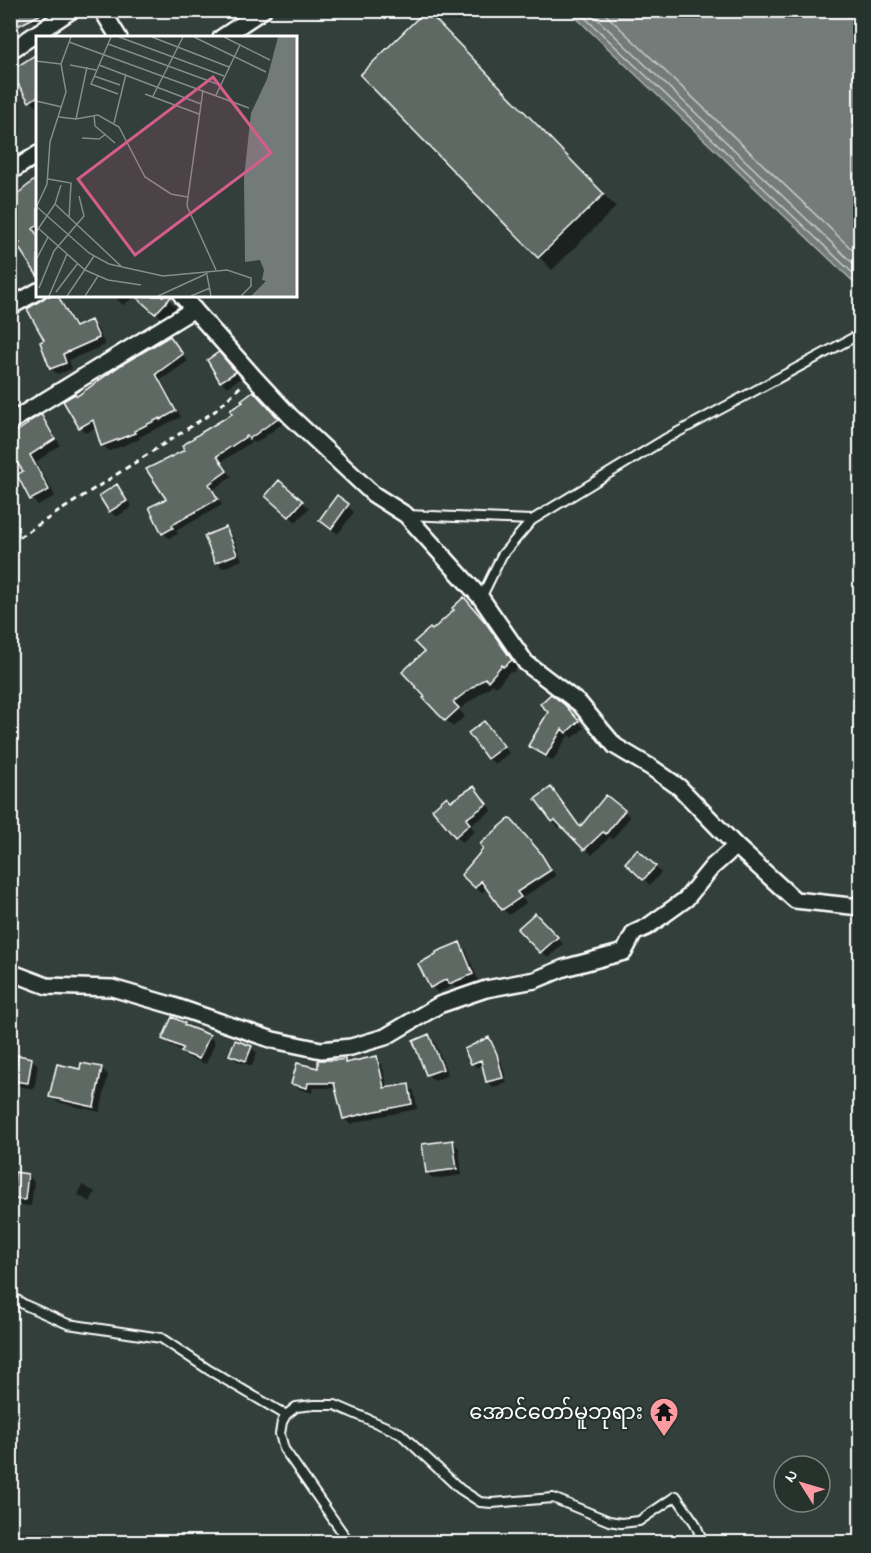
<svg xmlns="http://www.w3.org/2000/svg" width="871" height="1553" font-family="'Indie Flower','Noto Sans Myanmar',sans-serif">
<rect width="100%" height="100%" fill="#333f3a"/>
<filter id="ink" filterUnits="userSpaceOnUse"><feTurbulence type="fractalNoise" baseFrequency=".0167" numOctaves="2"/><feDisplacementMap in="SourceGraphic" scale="12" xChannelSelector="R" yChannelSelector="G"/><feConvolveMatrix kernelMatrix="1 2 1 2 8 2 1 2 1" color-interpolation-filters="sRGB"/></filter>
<g filter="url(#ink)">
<!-- water -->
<path fill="#737b78" stroke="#abb0ae" stroke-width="1.5" d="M 569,11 L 860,11 L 860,288 Z"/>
<!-- shadow -->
<path fill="#0007" d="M 28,10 L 48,10 L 51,19 L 38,25 L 32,19 Z
M 426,13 L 616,207 L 552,270 L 362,75 Z
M 10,26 L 18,41 L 10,45 Z
M 38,77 L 38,107 L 31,101 Z
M 38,178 L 38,274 L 22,244 Z
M 47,296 L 59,296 L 77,327 L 91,321 L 97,328 L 105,345 L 69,360 L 72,369 L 57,374 L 51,368 L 46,341 L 44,300 Z
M 114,296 L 136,296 L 123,305 Z
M 137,296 L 165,296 L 177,308 L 165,321 Z
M 170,338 L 188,361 L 161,380 L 181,417 L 139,437 L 140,439 L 109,451 L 103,445 L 97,427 L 86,433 L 80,427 L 78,398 Z
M 225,361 L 241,378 L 227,387 L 221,381 Z
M 253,393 L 282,424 L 256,443 L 253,441 L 221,462 L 232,477 L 214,489 L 222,505 L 176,531 L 178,534 L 169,538 L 163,533 L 168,499 L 187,451 L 234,414 Z
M 41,416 L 47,422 L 60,445 L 36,462 L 55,496 L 38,505 L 32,499 L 19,475 L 26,472 L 10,450 Z
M 279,482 L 309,508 L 296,522 L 273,502 Z
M 117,486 L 123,492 L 132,507 L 116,517 L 110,511 Z
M 337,497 L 354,512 L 338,534 L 327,526 Z
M 226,529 L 232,535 L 242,560 L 223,568 L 217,562 Z
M 471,606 L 493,632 L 518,667 L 512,673 L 510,671 L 496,687 L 493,684 L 459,710 L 465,716 L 453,727 L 426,698 L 426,652 L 432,632 Z
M 571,713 L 584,728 L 573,738 L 569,734 L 553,761 L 536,751 L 530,745 Z
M 484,723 L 509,753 L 495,764 L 488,758 Z
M 474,788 L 480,794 L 492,811 L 470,825 L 475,831 L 462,842 L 456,836 L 452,803 Z
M 551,789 L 557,795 L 581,828 L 624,811 L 630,817 L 613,839 L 610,837 L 592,855 L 562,826 L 559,828 L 553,822 L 537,799 Z
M 516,826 L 546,860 L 556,876 L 522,898 L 526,903 L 509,915 L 503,909 L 487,887 L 482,893 L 469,881 L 485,849 Z
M 655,867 L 661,873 L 650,885 L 633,869 Z
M 535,915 L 563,944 L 548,958 L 519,929 Z
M 459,944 L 466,950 L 478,980 L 457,989 L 453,985 L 438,993 L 432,987 Z
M 184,1024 L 188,1028 L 209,1036 L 215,1043 L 206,1064 L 189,1058 L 182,1051 L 170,1045 L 163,1039 Z
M 429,1036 L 435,1042 L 448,1075 L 434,1081 L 428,1075 L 415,1042 Z
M 488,1039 L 493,1043 L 501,1060 L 507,1083 L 493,1087 L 488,1082 L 483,1065 L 477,1068 L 472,1063 Z
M 251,1047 L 257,1053 L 252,1066 L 237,1061 L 231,1055 Z
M 10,1055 L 31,1059 L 38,1065 L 34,1089 L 12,1085 L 10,1088 Z
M 377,1058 L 382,1064 L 388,1089 L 408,1085 L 414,1091 L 417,1109 L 377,1117 L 350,1124 L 344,1118 L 337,1088 L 313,1088 L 312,1093 L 299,1089 L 293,1084 L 320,1070 L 344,1060 L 347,1064 Z
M 101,1068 L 108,1075 L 100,1112 L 57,1102 L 51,1096 Z
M 452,1141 L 459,1148 L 462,1175 L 433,1179 L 427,1173 Z
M 28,1175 L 34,1182 L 31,1206 L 20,1205 L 14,1198 Z
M 82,1185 L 95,1192 L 90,1202 L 78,1195 Z"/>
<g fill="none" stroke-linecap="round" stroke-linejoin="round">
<!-- shore -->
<path stroke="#c7cac9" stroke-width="1.5" d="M 577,10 L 860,280
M 588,10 L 860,270
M 601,10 L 860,257"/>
</g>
<!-- building -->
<path fill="#5f6964" stroke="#fff" stroke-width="1.5" d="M 10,10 L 49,10 L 10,30 Z
M 426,10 L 604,194 L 538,258 L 360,75 Z
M 38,53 L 38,96 L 29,102 L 10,71 Z
M 38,177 L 38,225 L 33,229 L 38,236 L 38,277 L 17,245 L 20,243 L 10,231 L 10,200 Z
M 47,296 L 58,296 L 75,327 L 91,320 L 99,338 L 63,354 L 66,363 L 50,369 L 40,342 L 44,340 L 27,309 L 43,299 Z
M 135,296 L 172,296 L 155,314 Z
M 170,336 L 183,354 L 156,374 L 176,411 L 160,420 L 160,418 L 134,431 L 135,433 L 101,446 L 93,420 L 79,428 L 63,401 L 75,394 L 77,396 L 121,365 Z
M 219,352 L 236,372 L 220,382 L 207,360 Z
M 253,391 L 278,418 L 249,439 L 247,436 L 217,456 L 227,471 L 209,484 L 218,499 L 172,525 L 173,528 L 162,534 L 149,507 L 166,499 L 146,469 L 185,450 L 182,446 L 202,432 L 232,414 L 230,410 L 243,402 L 241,400 Z
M 41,414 L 55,439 L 30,455 L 49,490 L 30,500 L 17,475 L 23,471 L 10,453 L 10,436 L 28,424 L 27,423 Z
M 279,480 L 303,501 L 289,517 L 265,496 Z
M 117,484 L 127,501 L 109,512 L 99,496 Z
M 337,495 L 349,504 L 331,529 L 319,520 Z
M 226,527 L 237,554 L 215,563 L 204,536 Z
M 464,597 L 486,623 L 512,660 L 503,667 L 502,665 L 488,681 L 485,678 L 453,702 L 459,708 L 445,721 L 423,698 L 425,697 L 402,672 L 424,652 L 414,642 L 430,628 L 432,630 L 454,610 L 452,608 Z
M 551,694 L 565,705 L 579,721 L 566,733 L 562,729 L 546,756 L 528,746 L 548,712 L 540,704 Z
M 484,721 L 504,746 L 487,759 L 468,733 Z
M 474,786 L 487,804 L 466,819 L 470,824 L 455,837 L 432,809 L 447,796 L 451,801 Z
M 551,787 L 580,827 L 606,795 L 625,810 L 606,834 L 603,832 L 584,850 L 555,820 L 552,822 L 535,799 Z
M 510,818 L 540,852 L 551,870 L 517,892 L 521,897 L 502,910 L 481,881 L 475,888 L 461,875 L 483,849 L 480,844 Z
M 637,849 L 656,866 L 643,880 L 625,863 Z
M 535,913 L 558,937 L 540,953 L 517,929 Z
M 460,942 L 473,974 L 449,984 L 447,979 L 430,988 L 418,964 L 436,954 L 436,952 Z
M 172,1017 L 185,1023 L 184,1025 L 210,1035 L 199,1059 L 181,1052 L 183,1048 L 162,1039 Z
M 429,1034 L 443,1069 L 426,1075 L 413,1041 Z
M 489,1037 L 497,1054 L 503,1078 L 486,1082 L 481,1060 L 471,1064 L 464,1049 Z
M 235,1040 L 252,1046 L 246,1061 L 229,1055 Z
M 18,1055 L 32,1058 L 28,1083 L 13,1081 Z
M 377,1056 L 384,1088 L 409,1084 L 412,1104 L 371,1112 L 343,1119 L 334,1083 L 308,1083 L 307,1088 L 291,1084 L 297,1063 L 318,1068 L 318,1060 L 338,1060 L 345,1059 L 345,1063 Z
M 81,1063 L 102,1067 L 94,1107 L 49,1097 L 57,1064 L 80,1069 Z
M 453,1140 L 457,1169 L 426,1173 L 422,1144 Z
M 15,1172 L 28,1174 L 25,1200 L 12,1199 Z"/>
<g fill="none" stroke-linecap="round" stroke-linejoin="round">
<!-- lane casing -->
<g stroke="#fff" stroke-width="12">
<path id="lane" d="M 407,515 L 532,520 L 667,438 L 860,334
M 481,598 L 502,555 L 532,520
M 10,1296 L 25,1305 L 68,1324 L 161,1338 L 209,1370 L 286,1415
M 349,1542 L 284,1449 L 280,1434 L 282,1422 L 286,1415 L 296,1407 L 314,1405 L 335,1405 L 400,1433 L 460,1489 L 480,1502 L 492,1503 L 553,1498 L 609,1521 L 621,1523 L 639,1521 L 676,1496 L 695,1523 L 703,1542"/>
</g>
<!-- street casing -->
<g stroke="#fff" stroke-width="20">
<path id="street" d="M 102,10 L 119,38
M 221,38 L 263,10
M 10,51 L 72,10
M 10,172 L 38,154
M 182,296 L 252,375 L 290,416 L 373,494 L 406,515 L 481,598 L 526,663 L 580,704 L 615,746 L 652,768 L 679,787 L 736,846
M 10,307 L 38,291
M 10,422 L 194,309
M 10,972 L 47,986 L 112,988 L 174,1006 L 273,1040 L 321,1050 L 351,1047 L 385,1037 L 439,1005 L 486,989 L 535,980 L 564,968 L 624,952 L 634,933 L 647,927 L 686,899 L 712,867 L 736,846 L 795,900 L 860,907"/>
</g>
<!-- path -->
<path stroke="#fff" stroke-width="3" stroke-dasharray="6 4.5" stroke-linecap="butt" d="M 10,543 L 215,411 L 242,385"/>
<!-- lane -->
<use href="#lane" stroke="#26332d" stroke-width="8"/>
<!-- street -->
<use href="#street" stroke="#26332d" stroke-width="15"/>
</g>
</g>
<!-- icons -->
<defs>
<g id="temple-pin" transform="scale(1.5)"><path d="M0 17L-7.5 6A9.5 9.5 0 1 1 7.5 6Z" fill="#ff9aa2" stroke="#26332d"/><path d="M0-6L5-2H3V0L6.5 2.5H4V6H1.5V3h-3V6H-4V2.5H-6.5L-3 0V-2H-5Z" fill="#111"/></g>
</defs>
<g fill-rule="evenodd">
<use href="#temple-pin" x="664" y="1412"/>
</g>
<g text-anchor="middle" stroke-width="4.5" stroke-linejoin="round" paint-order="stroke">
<!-- poi labels -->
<g font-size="21" fill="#fff" stroke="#26332d" text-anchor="end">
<text x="643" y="1419">အောင်တော်မူဘုရား</text>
</g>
</g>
<!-- overview -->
<g transform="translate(36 36)">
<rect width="261" height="261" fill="#333f3a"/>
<path d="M 242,1 L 261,1 L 261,260 L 215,260 L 230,245 L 226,244 L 228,234 L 224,224 L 209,226 L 208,142 L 215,77 L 231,43 Z" fill="#737b78"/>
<path fill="none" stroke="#858c89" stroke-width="1.5" d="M 75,1 L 55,48 L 82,58M 83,1 L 188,40M 116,1 L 193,31M 158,1 L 230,36M 188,1 L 234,24M 33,6 L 213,72M 72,8 L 184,49M 0,25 L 25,28M 34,29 L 60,34M 63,29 L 165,68M 58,40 L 84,49M 109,58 L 163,78M 180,59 L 204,9M 117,60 L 147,1M 0,65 L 26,71M 58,79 L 59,90 L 79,107M 23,81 L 40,83 L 62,79 L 83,91 L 109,141 L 135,158 L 152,161 L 151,170 L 180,234M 40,83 L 51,31M 78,87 L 90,38M 46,102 L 63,103 L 70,98M 12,143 L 35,147 L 33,182M 152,161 L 167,54M 19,168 L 86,231M 1,171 L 53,217 L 73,228 L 127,240 L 191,234 L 215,242 L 215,250 L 205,260M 0,172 L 11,148 L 14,106 L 30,56 L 25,28 L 35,1M 2,192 L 49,234 L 72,244 L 105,249M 0,196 L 19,168 L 25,149M 0,224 L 12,201M 171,239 L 175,260M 3,252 L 18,215 L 48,180 L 43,160M 20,256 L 42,227M 13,260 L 31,218M 31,260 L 58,220M 49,260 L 62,240M 122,260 L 172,237M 155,260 L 174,252"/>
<path fill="#d45d8c" fill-opacity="0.15" stroke="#d45d8c" stroke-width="3" d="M 177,41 L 235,117 L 99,219 L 42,143 Z"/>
<rect width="261" height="261" fill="none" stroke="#fff" stroke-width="3"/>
</g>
<!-- margin -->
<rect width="871" height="1553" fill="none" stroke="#26332d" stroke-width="36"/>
<rect x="18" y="18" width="835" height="1517" fill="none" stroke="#fff" stroke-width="2" filter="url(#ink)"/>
<!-- north arrow -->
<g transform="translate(802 1484) rotate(307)"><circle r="28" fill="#26332d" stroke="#7d8581" stroke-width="1.5"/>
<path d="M0-4.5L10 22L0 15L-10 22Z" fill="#ff9aa2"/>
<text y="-9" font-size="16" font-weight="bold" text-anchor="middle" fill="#ffffff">N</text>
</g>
</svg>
